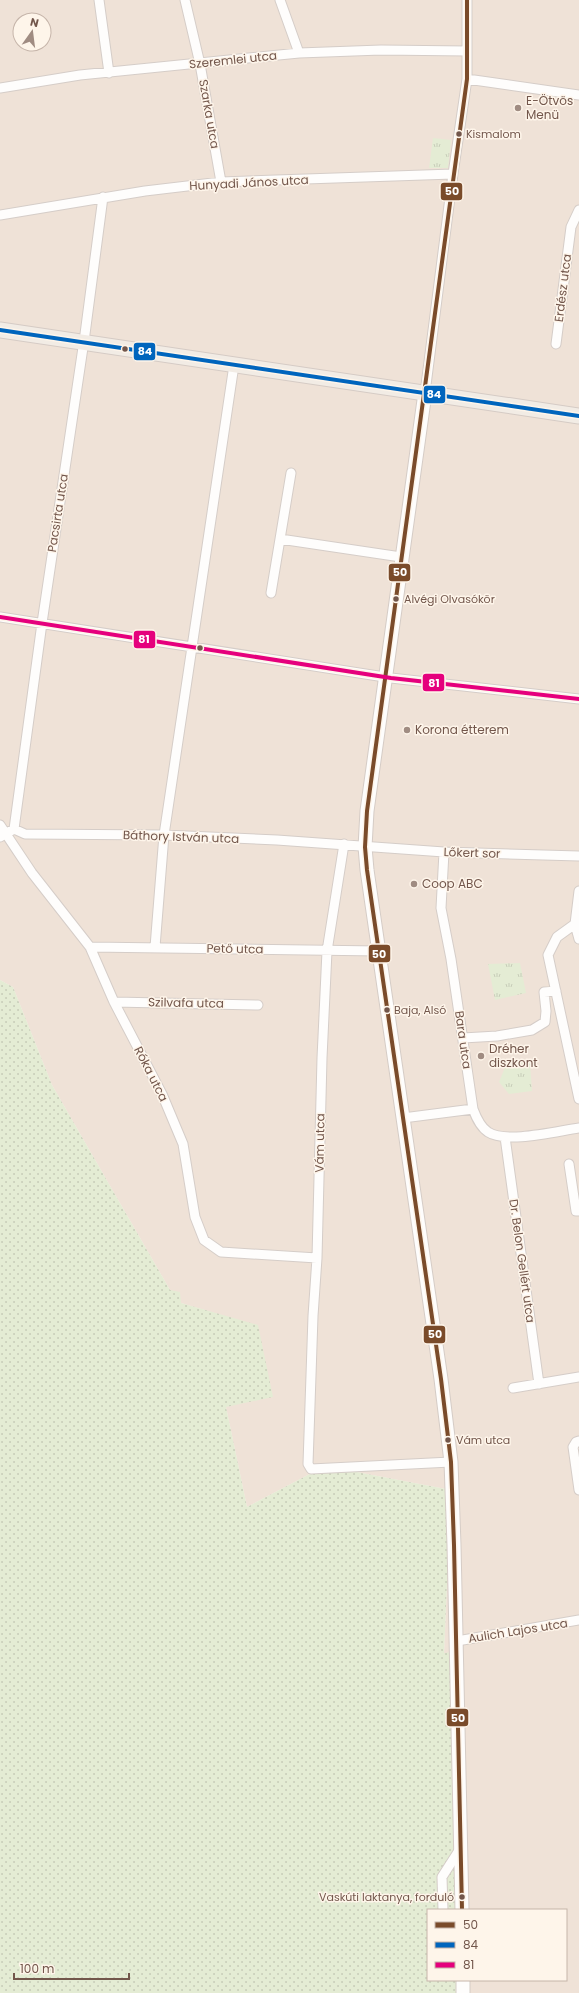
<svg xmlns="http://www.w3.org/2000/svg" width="579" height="1993" font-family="Poppins,sans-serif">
<defs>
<pattern id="grass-dots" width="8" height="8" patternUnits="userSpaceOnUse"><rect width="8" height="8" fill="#e4ecd4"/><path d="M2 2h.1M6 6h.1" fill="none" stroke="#c7ccb8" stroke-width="1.8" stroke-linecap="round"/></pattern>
<pattern id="park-tufts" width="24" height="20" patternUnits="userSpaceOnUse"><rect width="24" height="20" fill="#e4ecd4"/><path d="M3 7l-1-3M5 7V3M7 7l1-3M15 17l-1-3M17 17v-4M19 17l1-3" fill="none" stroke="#c7ccb8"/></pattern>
</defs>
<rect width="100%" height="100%" fill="#f6f0e9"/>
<!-- residential -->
<path fill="#efe2d7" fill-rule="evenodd" d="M 0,0 L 579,0 L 579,1993 L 461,1993 L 461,1980 L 566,1980 L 566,1910 L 459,1910 L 452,1652 L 444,1654 L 451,1490 L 325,1466 L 247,1507 L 226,1407 L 258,1326 L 181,1303 L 170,1290 L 52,1085 L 13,987 L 0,980 ZM 20,20 L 44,20 L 44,44 L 20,44 Z"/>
<!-- grass -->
<path fill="url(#grass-dots)" d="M 0,980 L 13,987 L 52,1085 L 170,1290 L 180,1292 L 181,1303 L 258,1325 L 273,1397 L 226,1407 L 247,1507 L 325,1466 L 451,1490 L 444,1653 L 452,1652 L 458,1910 L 428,1910 L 428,1980 L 460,1980 L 460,1993 L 0,1993 Z"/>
<!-- park -->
<path fill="url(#park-tufts)" d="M 433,138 L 451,140 L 448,168 L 429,168 Z
M 520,963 L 526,993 L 495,1000 L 488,964 Z
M 508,1060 L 530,1063 L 532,1091 L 509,1094 L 499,1082 Z"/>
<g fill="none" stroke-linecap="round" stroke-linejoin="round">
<!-- street casing -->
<g stroke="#d5cdc8" stroke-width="11">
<path id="street" d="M 99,0 L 109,73
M 185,0 L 200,64 L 221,182
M 280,0 L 299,53
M 467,79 L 579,95
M 0,88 L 80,75 L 299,53 L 381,50 L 467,51
M 0,215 L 145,191 L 221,182 L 453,174
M 556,344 L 571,227 L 579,210
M 425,393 L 453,174 L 467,79 L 467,0
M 280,539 L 401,557
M 271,593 L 291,473
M 0,617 L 391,678 L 579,699
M 0,825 L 32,873 L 90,947 L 114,1002 L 162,1094 L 183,1144 L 195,1217 L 204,1240 L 221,1252 L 317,1258
M 14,829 L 42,623 L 85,334 L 103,197
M 0,837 L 14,829 L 25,834 L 164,835 L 277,840 L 444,852 L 579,856
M 344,844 L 327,951 L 322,1058 L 317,1258 L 313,1316 L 308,1464 L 311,1469 L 451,1462
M 444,852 L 441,908 L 451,959 L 473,1109 C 476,1117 480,1127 488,1132 C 506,1144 557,1131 579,1128
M 579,891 L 575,924 L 579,939
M 575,924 L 557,937 L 548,955 L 579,1099
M 90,947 L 379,951
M 155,947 L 164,835 L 234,365
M 114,1002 L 258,1005
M 463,1038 L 497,1036 L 532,1030 L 545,1022 L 546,1011 L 544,992 L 556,991
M 403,1118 L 473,1109
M 505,1137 L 539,1384
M 569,1164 L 576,1211 L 579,1211
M 513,1388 L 579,1377
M 579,1441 L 576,1442 L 573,1447 L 579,1490
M 457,1641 L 579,1620
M 443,1910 L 442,1877 L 460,1849"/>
</g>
<!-- secondary casing -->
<g stroke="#d5ccc6" stroke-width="15">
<path id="secondary" d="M 425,393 L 367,811 L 365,847 L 367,870 L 441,1379 L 451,1462 L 454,1545 L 462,1910
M 463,1980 L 463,1993"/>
</g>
<!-- primary casing -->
<g stroke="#d5cbc5" stroke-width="17">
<path id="primary" d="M 0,330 L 579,416"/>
</g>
<!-- street -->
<use href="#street" stroke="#fefdfc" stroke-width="9"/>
<!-- secondary -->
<use href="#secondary" stroke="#fefdfc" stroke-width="13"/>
<!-- primary -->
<use href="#primary" stroke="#f2ece5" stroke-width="15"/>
<!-- bus-1 casing -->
<g stroke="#fef5ea" stroke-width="7">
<path id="bus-1" d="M 462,1910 L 454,1545 L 451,1462 L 441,1379 L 367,870 L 365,847 L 367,811 L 467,79 L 467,0"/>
</g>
<!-- bus-2 casing -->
<g stroke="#fef5ea" stroke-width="7">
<path id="bus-2" d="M 0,330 L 579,416"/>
</g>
<!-- bus-3 casing -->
<g stroke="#fef5ea" stroke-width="7">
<path id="bus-3" d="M 0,617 L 391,678 L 579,699"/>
</g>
<!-- bus-1 -->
<use href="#bus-1" stroke="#7a4b2a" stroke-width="4"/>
<!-- bus-2 -->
<use href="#bus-2" stroke="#0065bd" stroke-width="4"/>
<!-- bus-3 -->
<use href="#bus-3" stroke="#e5007d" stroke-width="4"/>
</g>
<!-- markers -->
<g fill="#a08c82" stroke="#fef5ea" stroke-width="1.5">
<circle cx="518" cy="108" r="4"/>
<circle cx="407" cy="730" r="4"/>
<circle cx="414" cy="884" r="4"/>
<circle cx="481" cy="1056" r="4"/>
</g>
<g fill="#72564b" stroke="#fef5ea" stroke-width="1.5">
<circle cx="459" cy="134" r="3.5"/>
<circle cx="125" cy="349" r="3.5"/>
<circle cx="396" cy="599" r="3.5"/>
<circle cx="200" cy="648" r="3.5"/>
<circle cx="387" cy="1010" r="3.5"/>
<circle cx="448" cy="1440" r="3.5"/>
<circle cx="462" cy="1897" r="3.5"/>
</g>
<g text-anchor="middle" stroke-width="3" stroke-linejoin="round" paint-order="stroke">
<!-- bus labels -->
<g font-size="11" fill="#72564b" stroke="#fef5ea" text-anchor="start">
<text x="466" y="138">Kismalom</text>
<text x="404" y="603">Alvégi Olvasókör</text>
<text x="394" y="1014">Baja, Alsó</text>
<text x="456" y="1444">Vám utca</text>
<text x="454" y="1901" text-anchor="end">Vaskúti laktanya, forduló</text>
</g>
<!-- street labels -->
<g font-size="12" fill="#72564b" stroke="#fef5ea">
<text transform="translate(233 60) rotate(-6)" y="4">Szeremlei utca</text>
<text transform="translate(209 114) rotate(80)" y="4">Szarka utca</text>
<text transform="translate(249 183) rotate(-3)" y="4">Hunyadi János utca</text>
<text transform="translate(563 288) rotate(-83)" y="4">Erdész utca</text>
<text transform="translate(58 513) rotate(-81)" y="4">Pacsirta utca</text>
<text transform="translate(181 837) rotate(2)" y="4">Báthory István utca</text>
<text transform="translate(472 853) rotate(2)" y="4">Lőkert sor</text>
<text transform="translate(235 949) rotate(1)" y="4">Pető utca</text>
<text transform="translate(186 1003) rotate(1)" y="4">Szilvafa utca</text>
<text transform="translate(463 1040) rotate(82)" y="4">Bara utca</text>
<text transform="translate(151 1074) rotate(63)" y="4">Róka utca</text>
<text transform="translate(320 1143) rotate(-89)" y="4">Vám utca</text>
<text transform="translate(522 1261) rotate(82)" y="4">Dr. Belon Gellért utca</text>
<text transform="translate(518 1631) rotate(-9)" y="4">Aulich Lajos utca</text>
</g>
<!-- poi labels -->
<g font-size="12" fill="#72564b" stroke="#fef5ea" text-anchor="start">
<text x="526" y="105">E-Ötvös<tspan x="526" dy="14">Menü</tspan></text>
<text x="415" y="734">Korona étterem</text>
<text x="422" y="888">Coop ABC</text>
<text x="489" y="1053">Dréher<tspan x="489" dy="14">diszkont</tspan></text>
</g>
</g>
<g stroke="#fef5ea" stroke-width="1.5">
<rect x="440" y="182" width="23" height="19" rx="4" fill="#7a4b2a"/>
<rect x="133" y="342" width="23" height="19" rx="4" fill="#0065bd"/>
<rect x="423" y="385" width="23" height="19" rx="4" fill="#0065bd"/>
<rect x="388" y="563" width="23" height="19" rx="4" fill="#7a4b2a"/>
<rect x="133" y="630" width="23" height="19" rx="4" fill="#e5007d"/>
<rect x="422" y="673" width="23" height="19" rx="4" fill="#e5007d"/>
<rect x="368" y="944" width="23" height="19" rx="4" fill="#7a4b2a"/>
<rect x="423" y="1325" width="23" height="19" rx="4" fill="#7a4b2a"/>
<rect x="446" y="1708" width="23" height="19" rx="4" fill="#7a4b2a"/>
</g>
<g font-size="11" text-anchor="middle" font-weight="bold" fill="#fff">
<text x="452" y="195">50</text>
<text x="145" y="355">84</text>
<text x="434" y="398">84</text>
<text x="400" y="576">50</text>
<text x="144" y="643">81</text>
<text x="434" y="687">81</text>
<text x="379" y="958">50</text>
<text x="435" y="1338">50</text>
<text x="458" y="1722">50</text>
</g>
<!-- legend -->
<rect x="427" y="1909" width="140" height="72" fill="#fef5ea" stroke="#c6b5aa"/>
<rect x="435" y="1922" width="20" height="6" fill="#7a4b2a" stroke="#c6b5aa"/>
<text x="463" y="1929" font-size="12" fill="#72564b">50</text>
<rect x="435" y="1942" width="20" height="6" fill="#0065bd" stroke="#c6b5aa"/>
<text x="463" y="1949" font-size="12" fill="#72564b">84</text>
<rect x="435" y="1962" width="20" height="6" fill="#e5007d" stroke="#c6b5aa"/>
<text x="463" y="1969" font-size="12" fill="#72564b">81</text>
<!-- north arrow -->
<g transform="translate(32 32) rotate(14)"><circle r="19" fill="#fef5ea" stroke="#c6b5aa"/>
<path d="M0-3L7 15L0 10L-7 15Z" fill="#a08c82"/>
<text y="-6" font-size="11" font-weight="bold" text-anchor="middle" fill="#72564b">N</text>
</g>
<!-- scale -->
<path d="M14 1973v6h115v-6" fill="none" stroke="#72564b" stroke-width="2"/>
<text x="20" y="1973" font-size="12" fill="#72564b" stroke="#fef5ea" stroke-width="3" paint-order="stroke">100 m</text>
</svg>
